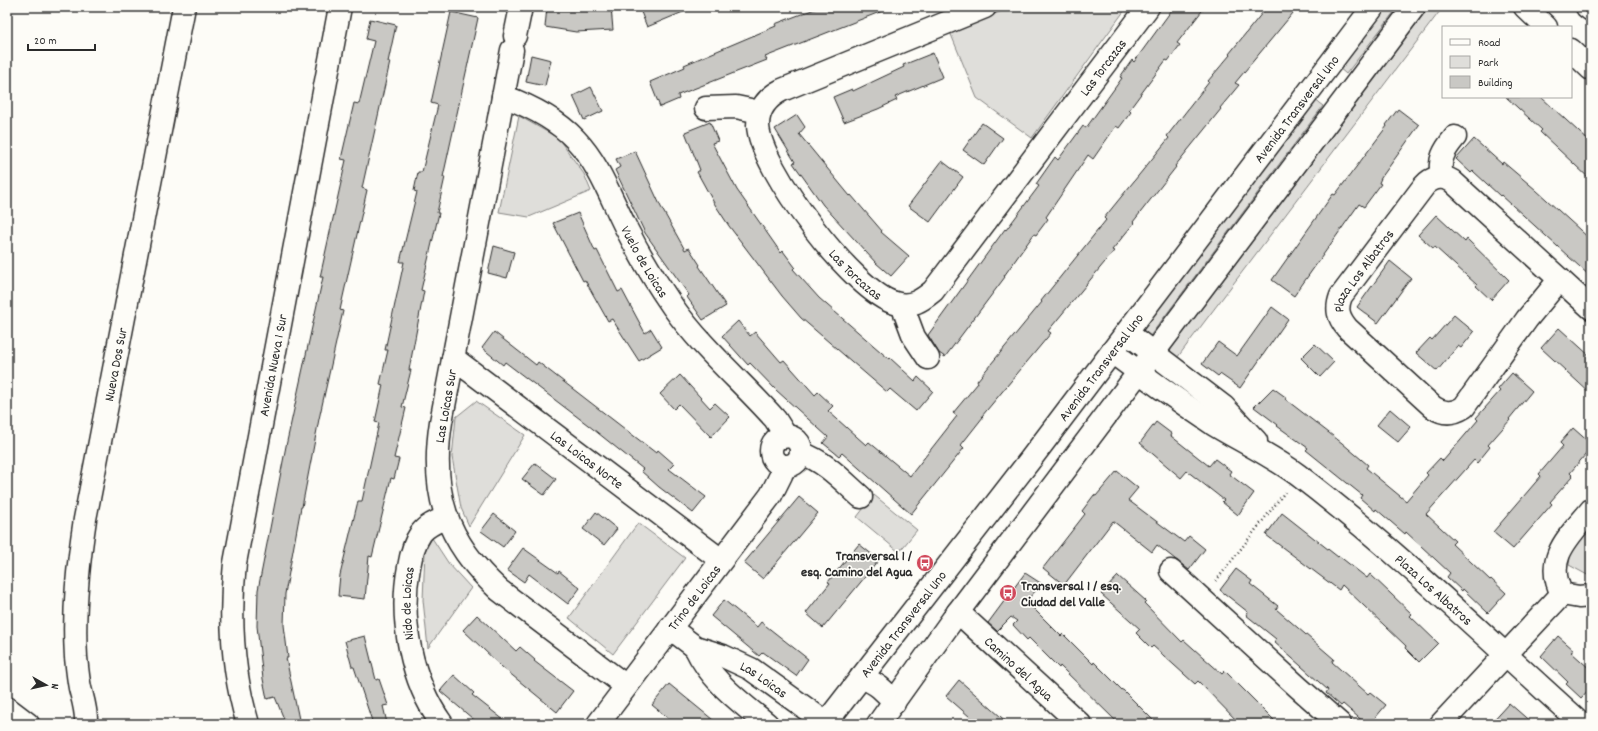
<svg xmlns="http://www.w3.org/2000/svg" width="1598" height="731" font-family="Dekko,sans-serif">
<rect width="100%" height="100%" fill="#fdfcf7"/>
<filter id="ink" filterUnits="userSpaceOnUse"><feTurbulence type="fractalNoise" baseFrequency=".025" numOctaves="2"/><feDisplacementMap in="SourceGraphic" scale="8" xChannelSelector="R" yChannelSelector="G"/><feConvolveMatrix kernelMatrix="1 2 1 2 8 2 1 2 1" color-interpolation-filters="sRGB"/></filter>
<g filter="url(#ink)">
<!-- green -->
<path fill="#dfdeda" stroke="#858482" d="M 1012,7 L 1127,7 L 1032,138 L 977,98 L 950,32 Z
M 1385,7 L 1398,7 L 1346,74 L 1338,67 Z
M 1429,7 L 1443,7 L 1177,358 L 1169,352 Z
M 1315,100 L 1323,106 L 1150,336 L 1141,329 Z
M 519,116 L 558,138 L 584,174 L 591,191 L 529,217 L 499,212 Z
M 476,401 L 525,435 L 469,526 L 461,508 L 452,457 L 456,417 Z
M 874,495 L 917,530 L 899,552 L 857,517 Z
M 638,523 L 685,558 L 613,654 L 569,618 Z
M 1591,528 L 1591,577 L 1569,565 L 1571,548 Z
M 432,538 L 449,564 L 471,588 L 428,648 L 423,600 L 425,551 Z"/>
<!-- building -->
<path fill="#c9c8c4" stroke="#2b2b2b" d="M 547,7 L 611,7 L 613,30 L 576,32 L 545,27 Z
M 639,7 L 695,7 L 647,27 Z
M 820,7 L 890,8 L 765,57 L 767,60 L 678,95 L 679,99 L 660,107 L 650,82 L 685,67 L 684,65 L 776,26 L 775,24 Z
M 1174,7 L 1205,7 L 1177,43 L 1180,45 L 1168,61 L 1166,60 L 1129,110 L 1131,112 L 1119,128 L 1116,126 L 1093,159 L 1088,155 L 1046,217 L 1048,219 L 1036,235 L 1034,234 L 1004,276 L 1005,277 L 945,357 L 939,353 L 928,335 L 1005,229 L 1006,230 L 1039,186 L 1036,184 L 1055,157 L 1058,160 L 1083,126 L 1086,128 L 1122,78 L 1120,77 L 1132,60 L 1134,62 Z
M 1267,7 L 1298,7 L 1235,83 L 1239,85 L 1220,108 L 1221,109 L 1175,166 L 1176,167 L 1133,222 L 1134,223 L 1112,250 L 1114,251 L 1048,331 L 1051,333 L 982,416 L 983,417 L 961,445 L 964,448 L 911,514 L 842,453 L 839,456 L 823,443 L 828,437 L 776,390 L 750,363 L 748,365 L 722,336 L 738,321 L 750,336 L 755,332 L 781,362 L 784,360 L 815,395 L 818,392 L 833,406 L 828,411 L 866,445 L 869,442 L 910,476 L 957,416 L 953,413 L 978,383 L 977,381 L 1042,302 L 1041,301 L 1106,220 L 1104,218 L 1169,138 L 1167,136 L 1209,82 L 1208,81 L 1230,55 L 1229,54 Z
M 451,12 L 478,18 L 443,177 L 445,177 L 437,213 L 439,213 L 421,290 L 424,291 L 409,370 L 411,370 L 402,407 L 406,408 L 394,458 L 399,459 L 394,479 L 391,478 L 372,557 L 369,556 L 365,599 L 338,596 L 340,575 L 358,501 L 362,501 L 379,423 L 375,422 L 383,385 L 380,384 L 388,350 L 385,350 L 404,262 L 400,262 L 417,192 L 414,191 L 418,172 L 422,172 L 438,105 L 431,103 Z
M 370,19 L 396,25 L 388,62 L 390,62 L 362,188 L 367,190 L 340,310 L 343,311 L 319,419 L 302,507 L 301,507 L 285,594 L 284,625 L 288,658 L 286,658 L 300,724 L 286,724 L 275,697 L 267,699 L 263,679 L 257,626 L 258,590 L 286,446 L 323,277 L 320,277 L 346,160 L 341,159 L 354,103 L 359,104 L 374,41 L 366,39 Z
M 933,53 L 943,77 L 895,97 L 897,100 L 878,109 L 844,122 L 833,97 L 852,89 L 853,91 L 904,67 L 903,65 Z
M 531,55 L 551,60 L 545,86 L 526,82 Z
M 591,87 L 603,111 L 584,120 L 573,96 Z
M 1506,97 L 1541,97 L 1591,143 L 1591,180 L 1540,132 L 1542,130 Z
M 1398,109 L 1419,125 L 1381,178 L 1379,183 L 1381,184 L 1364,207 L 1359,204 L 1294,296 L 1272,280 L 1333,194 L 1335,195 L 1387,126 L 1386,125 Z
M 797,115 L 805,127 L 799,134 L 850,196 L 851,195 L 882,231 L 881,232 L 909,256 L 891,276 L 876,263 L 823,205 L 793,163 L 795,162 L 775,129 Z
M 710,122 L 718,141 L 712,143 L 737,190 L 781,253 L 783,251 L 795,267 L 793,269 L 819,298 L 889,359 L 890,358 L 915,381 L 918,377 L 933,391 L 916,411 L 890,389 L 887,392 L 801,318 L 782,296 L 729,226 L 714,203 L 697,172 L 700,170 L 685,132 Z
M 982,123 L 1003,138 L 984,165 L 963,150 Z
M 1474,139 L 1502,164 L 1503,162 L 1536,190 L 1591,240 L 1591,277 L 1501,195 L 1500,196 L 1473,171 L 1471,173 L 1456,159 Z
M 635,151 L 661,207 L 685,250 L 689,248 L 700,265 L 699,266 L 726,306 L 703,320 L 687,297 L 689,295 L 645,233 L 615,170 L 620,167 L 616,159 Z
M 942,161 L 963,177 L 930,222 L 908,206 Z
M 578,213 L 595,251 L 597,250 L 618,292 L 622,290 L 645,333 L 651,329 L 662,347 L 639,361 L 612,319 L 608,321 L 585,280 L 583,281 L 553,223 Z
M 1436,215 L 1465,242 L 1467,239 L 1509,280 L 1491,300 L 1476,286 L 1477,285 L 1435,247 L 1433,248 L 1418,235 Z
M 494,246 L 514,252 L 507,278 L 488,273 Z
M 1390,261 L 1411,278 L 1378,323 L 1357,307 Z
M 1272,307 L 1288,319 L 1240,388 L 1220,374 L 1218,376 L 1202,364 L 1218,342 L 1237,356 Z
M 1454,315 L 1474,332 L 1461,348 L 1458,346 L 1437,371 L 1416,353 L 1430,338 L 1432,340 Z
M 1559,328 L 1591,357 L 1591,394 L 1541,348 Z
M 494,332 L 536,365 L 538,362 L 656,453 L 658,450 L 674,464 L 669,469 L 706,497 L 693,513 L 659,487 L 641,471 L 643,469 L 588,425 L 505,362 L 503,365 L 482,348 Z
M 1315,344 L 1334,362 L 1320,377 L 1301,358 Z
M 1512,373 L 1532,391 L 1509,419 L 1510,420 L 1488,445 L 1490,447 L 1477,463 L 1474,460 L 1426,514 L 1455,541 L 1452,544 L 1490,580 L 1491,579 L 1506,593 L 1488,613 L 1463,589 L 1462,591 L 1447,577 L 1450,573 L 1406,532 L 1405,534 L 1376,509 L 1375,511 L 1360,498 L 1362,495 L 1306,450 L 1308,448 L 1277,426 L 1278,425 L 1254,407 L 1273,388 L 1287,398 L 1285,399 L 1342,443 L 1368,465 L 1366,468 L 1406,501 L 1428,475 L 1426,473 L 1440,458 L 1443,461 L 1478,420 L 1476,418 L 1500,391 L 1498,389 Z
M 680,375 L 710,408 L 715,403 L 730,417 L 711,437 L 679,404 L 674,409 L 660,394 Z
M 1390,409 L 1411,427 L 1398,442 L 1377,425 Z
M 1156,422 L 1172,434 L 1171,436 L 1209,466 L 1215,459 L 1231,471 L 1229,474 L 1254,493 L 1238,515 L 1222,502 L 1224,500 L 1187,471 L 1181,478 L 1140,443 Z
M 1573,428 L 1591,444 L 1591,448 L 1570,473 L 1573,476 L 1550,502 L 1552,504 L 1513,549 L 1493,532 L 1541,476 L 1539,474 L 1563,446 L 1560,443 Z
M 535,463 L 556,479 L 544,495 L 522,479 Z
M 1117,471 L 1138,488 L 1128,500 L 1184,542 L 1189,536 L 1205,549 L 1189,570 L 1157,545 L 1152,552 L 1113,521 L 1064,585 L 1043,568 L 1085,514 L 1082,511 L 1094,495 L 1096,496 Z
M 799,497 L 818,513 L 763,579 L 744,563 Z
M 596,512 L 617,529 L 604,545 L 583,529 Z
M 1282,513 L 1338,557 L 1339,556 L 1367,578 L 1370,574 L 1412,614 L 1410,616 L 1438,643 L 1419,662 L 1405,648 L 1406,646 L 1342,585 L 1339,590 L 1266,535 Z
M 494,514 L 515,531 L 503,547 L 481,531 Z
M 859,544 L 879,560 L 823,628 L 806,613 L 830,583 L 828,582 Z
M 523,548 L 558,573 L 559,571 L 580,588 L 568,604 L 529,574 L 524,582 L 507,570 Z
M 1236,569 L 1252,581 L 1250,584 L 1278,606 L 1276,609 L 1334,659 L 1332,662 L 1368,694 L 1370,692 L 1386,705 L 1370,724 L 1366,724 L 1343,704 L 1341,706 L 1326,693 L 1328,690 L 1274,642 L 1276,639 L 1246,615 L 1248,612 L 1220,590 Z
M 1025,573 L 1042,584 L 1026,601 L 1061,636 L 1063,634 L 1093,664 L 1094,662 L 1122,690 L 1123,690 L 1157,724 L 1119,724 L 1060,666 L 1059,668 L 1029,638 L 1027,640 L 1013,625 L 1017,621 L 1011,617 L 997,631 L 988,623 Z
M 1118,576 L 1146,601 L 1144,603 L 1182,642 L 1184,640 L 1222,674 L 1225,671 L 1278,724 L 1240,724 L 1198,681 L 1195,684 L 1153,646 L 1151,648 L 1136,633 L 1140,629 L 1101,594 Z
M 724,600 L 757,627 L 761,622 L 808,659 L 796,676 L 763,652 L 759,656 L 711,616 Z
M 477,615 L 516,651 L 520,647 L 535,660 L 534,661 L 573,691 L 557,712 L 502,667 L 463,630 Z
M 365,636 L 376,680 L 379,679 L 388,705 L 383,706 L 387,723 L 385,724 L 373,724 L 354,667 L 352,667 L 345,641 Z
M 1558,636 L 1574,650 L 1571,652 L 1591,670 L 1591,687 L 1581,698 L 1566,684 L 1568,682 L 1541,656 Z
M 454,675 L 474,693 L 472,695 L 509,724 L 479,724 L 440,691 Z
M 959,680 L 1009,724 L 978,724 L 946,696 Z
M 669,684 L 718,724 L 675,724 L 652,705 Z
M 1509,703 L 1533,724 L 1490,724 Z"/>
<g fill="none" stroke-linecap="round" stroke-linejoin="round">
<!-- minor casing -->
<g stroke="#2b2b2b" stroke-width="25">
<g id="minor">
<path id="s1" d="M 985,7 L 782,90 C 768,97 758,109 758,125 C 759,167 855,293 895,303 C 911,308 922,300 933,291 L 1148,7"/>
<path d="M 1525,7 L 1546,27"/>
<path d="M 1587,7 L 1591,10"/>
<path d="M 515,36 L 521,7"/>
<path d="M 512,50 L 441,422 C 430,493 446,541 499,590 L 626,686"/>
<path d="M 1571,50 L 1591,69"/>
<path id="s2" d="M 503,96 C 530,106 556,119 575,139 C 599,164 610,196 625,226 C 639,254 655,281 673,307 C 702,348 741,381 775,419 L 782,430 L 784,437"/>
<path d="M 706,108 L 736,107 L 760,112"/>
<path d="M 1442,177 C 1438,160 1444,150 1455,137"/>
<path id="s3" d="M 1560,279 L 1527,319 L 1464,407 C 1453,414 1443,414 1433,407 L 1347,328 C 1338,317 1336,309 1341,296 L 1424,186 C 1432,177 1442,175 1452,181 L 1591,308"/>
<path d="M 902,305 L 914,337 L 928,358"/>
<path d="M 1127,333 L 1224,407 L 1256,441"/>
<path id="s4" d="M 1112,352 C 1145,377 1179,401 1213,424 C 1241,441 1271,455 1298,475 C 1398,551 1488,640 1582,724"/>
<path id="s5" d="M 453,358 L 721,560"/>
<circle cx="786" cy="451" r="15"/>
<path d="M 801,453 C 826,462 842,480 861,497"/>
<path d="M 1591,510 C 1570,536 1543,558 1562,594 L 1579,597 L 1591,596"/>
<path d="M 1171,571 L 1298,687 L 1340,724"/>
<path id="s6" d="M 958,612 L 1080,724"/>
<path id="s7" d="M 670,628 L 695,647 L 723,656 L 751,669 L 826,723"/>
<path d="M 695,647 C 711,681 739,701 767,724"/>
<path d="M 861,677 C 876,683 885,690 894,703"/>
<path d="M 7,708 L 28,724"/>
<path id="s8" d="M 86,724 C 87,712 83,700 80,688 C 78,678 77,667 76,657 C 73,610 78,565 85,519 L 184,7"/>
<path id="s9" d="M 248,724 C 232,671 229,618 235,563 L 340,7"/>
<path id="s10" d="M 442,724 C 411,681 399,619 409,567 C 411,555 414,543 421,533 C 427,525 438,521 447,517"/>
<path id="s11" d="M 598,724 L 771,495 L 781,475 L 784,466"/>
<path id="s12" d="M 825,724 L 1030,460 L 1373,7"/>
<path d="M 878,724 L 958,612 L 1414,7"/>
<path d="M 1441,724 L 1562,594"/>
</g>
</g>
<!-- path -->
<path stroke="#2b2b2b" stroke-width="2.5" stroke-dasharray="1 3" stroke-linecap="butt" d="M 1216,581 L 1285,492"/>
<!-- minor -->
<use href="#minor" stroke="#fdfcf7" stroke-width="22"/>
</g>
</g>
<!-- icons -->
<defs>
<g id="bus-disc" transform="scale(0.9)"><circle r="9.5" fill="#d1495b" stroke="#fdfcf7"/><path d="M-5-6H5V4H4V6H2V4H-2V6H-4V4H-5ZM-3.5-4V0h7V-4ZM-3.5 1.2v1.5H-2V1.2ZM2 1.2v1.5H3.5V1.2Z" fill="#fff"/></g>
</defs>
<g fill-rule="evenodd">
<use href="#bus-disc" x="925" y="563"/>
<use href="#bus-disc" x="1008" y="593"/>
</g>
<g text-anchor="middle" stroke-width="3.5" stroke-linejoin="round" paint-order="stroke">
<!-- street labels -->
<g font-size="14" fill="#2b2b2b" stroke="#fdfcf7">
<text dy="5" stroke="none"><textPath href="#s1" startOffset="817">Las Torcazas</textPath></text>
<text dy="5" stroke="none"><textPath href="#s12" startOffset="775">Avenida Transversal Uno</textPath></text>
<text dy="5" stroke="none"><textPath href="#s2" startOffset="226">Vuelo de Loicas</textPath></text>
<text dy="5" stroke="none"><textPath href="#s3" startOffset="377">Plaza Los Albatros</textPath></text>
<text dy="5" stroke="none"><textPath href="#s1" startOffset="445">Las Torcazas</textPath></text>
<text dy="5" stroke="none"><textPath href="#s8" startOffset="364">Nueva Dos Sur</textPath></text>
<text dy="5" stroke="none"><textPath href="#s9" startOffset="364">Avenida Nueva 1 Sur</textPath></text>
<text dy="5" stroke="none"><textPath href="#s12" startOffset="451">Avenida Transversal Uno</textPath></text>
<text transform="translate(445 406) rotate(-80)" y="5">Las Loicas Sur</text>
<text dy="5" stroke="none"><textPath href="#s5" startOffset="168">Las Loicas Norte</textPath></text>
<text dy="5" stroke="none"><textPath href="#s4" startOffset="401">Plaza Los Albatros</textPath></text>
<text dy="5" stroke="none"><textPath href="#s11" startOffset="159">Trino de Loicas</textPath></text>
<text dy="5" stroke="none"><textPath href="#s10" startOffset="128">Nido de Loicas</textPath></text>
<text dy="5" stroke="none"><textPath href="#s12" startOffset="127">Avenida Transversal Uno</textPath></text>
<text dy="5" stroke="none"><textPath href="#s6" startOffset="83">Camino del Agua</textPath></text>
<text dy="5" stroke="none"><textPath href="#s7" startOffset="108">Las Loicas</textPath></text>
</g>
<!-- poi labels -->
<g font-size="14" font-weight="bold" fill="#2b2b2b" stroke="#fdfcf7" text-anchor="end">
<text x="912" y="560">Transversal 1 /<tspan x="912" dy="16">esq. Camino del Agua</tspan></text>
<text x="1021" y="590" text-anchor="start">Transversal 1 / esq.<tspan x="1021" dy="16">Ciudad del Valle</tspan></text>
</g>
</g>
<!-- margin -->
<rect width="1598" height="731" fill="none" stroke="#fdfcf7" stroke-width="24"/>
<rect x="12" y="12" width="1574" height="707" fill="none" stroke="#2b2b2b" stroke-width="1.5" filter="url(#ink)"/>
<!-- legend -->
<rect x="1442" y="26" width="130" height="72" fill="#fdfcf7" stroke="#a9a8a5"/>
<rect x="1450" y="39" width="20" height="6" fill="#fdfcf7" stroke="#a9a8a5"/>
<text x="1478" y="46" font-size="12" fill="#2b2b2b">Road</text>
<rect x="1450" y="56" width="20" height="12" fill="#dfdeda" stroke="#a9a8a5"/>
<text x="1478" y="66" font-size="12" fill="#2b2b2b">Park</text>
<rect x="1450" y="76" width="20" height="12" fill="#c9c8c4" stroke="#a9a8a5"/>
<text x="1478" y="86" font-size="12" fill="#2b2b2b">Building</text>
<!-- north arrow -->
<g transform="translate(46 685) rotate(98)" stroke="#fdfcf7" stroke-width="3" paint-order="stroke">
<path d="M0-3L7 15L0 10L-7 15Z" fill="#2b2b2b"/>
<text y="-6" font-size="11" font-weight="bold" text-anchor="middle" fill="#2b2b2b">N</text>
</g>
<!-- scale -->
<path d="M28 44v6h67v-6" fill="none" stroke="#2b2b2b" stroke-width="2"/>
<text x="34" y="44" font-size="12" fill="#2b2b2b" stroke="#fdfcf7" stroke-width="3" paint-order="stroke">20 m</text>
</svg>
